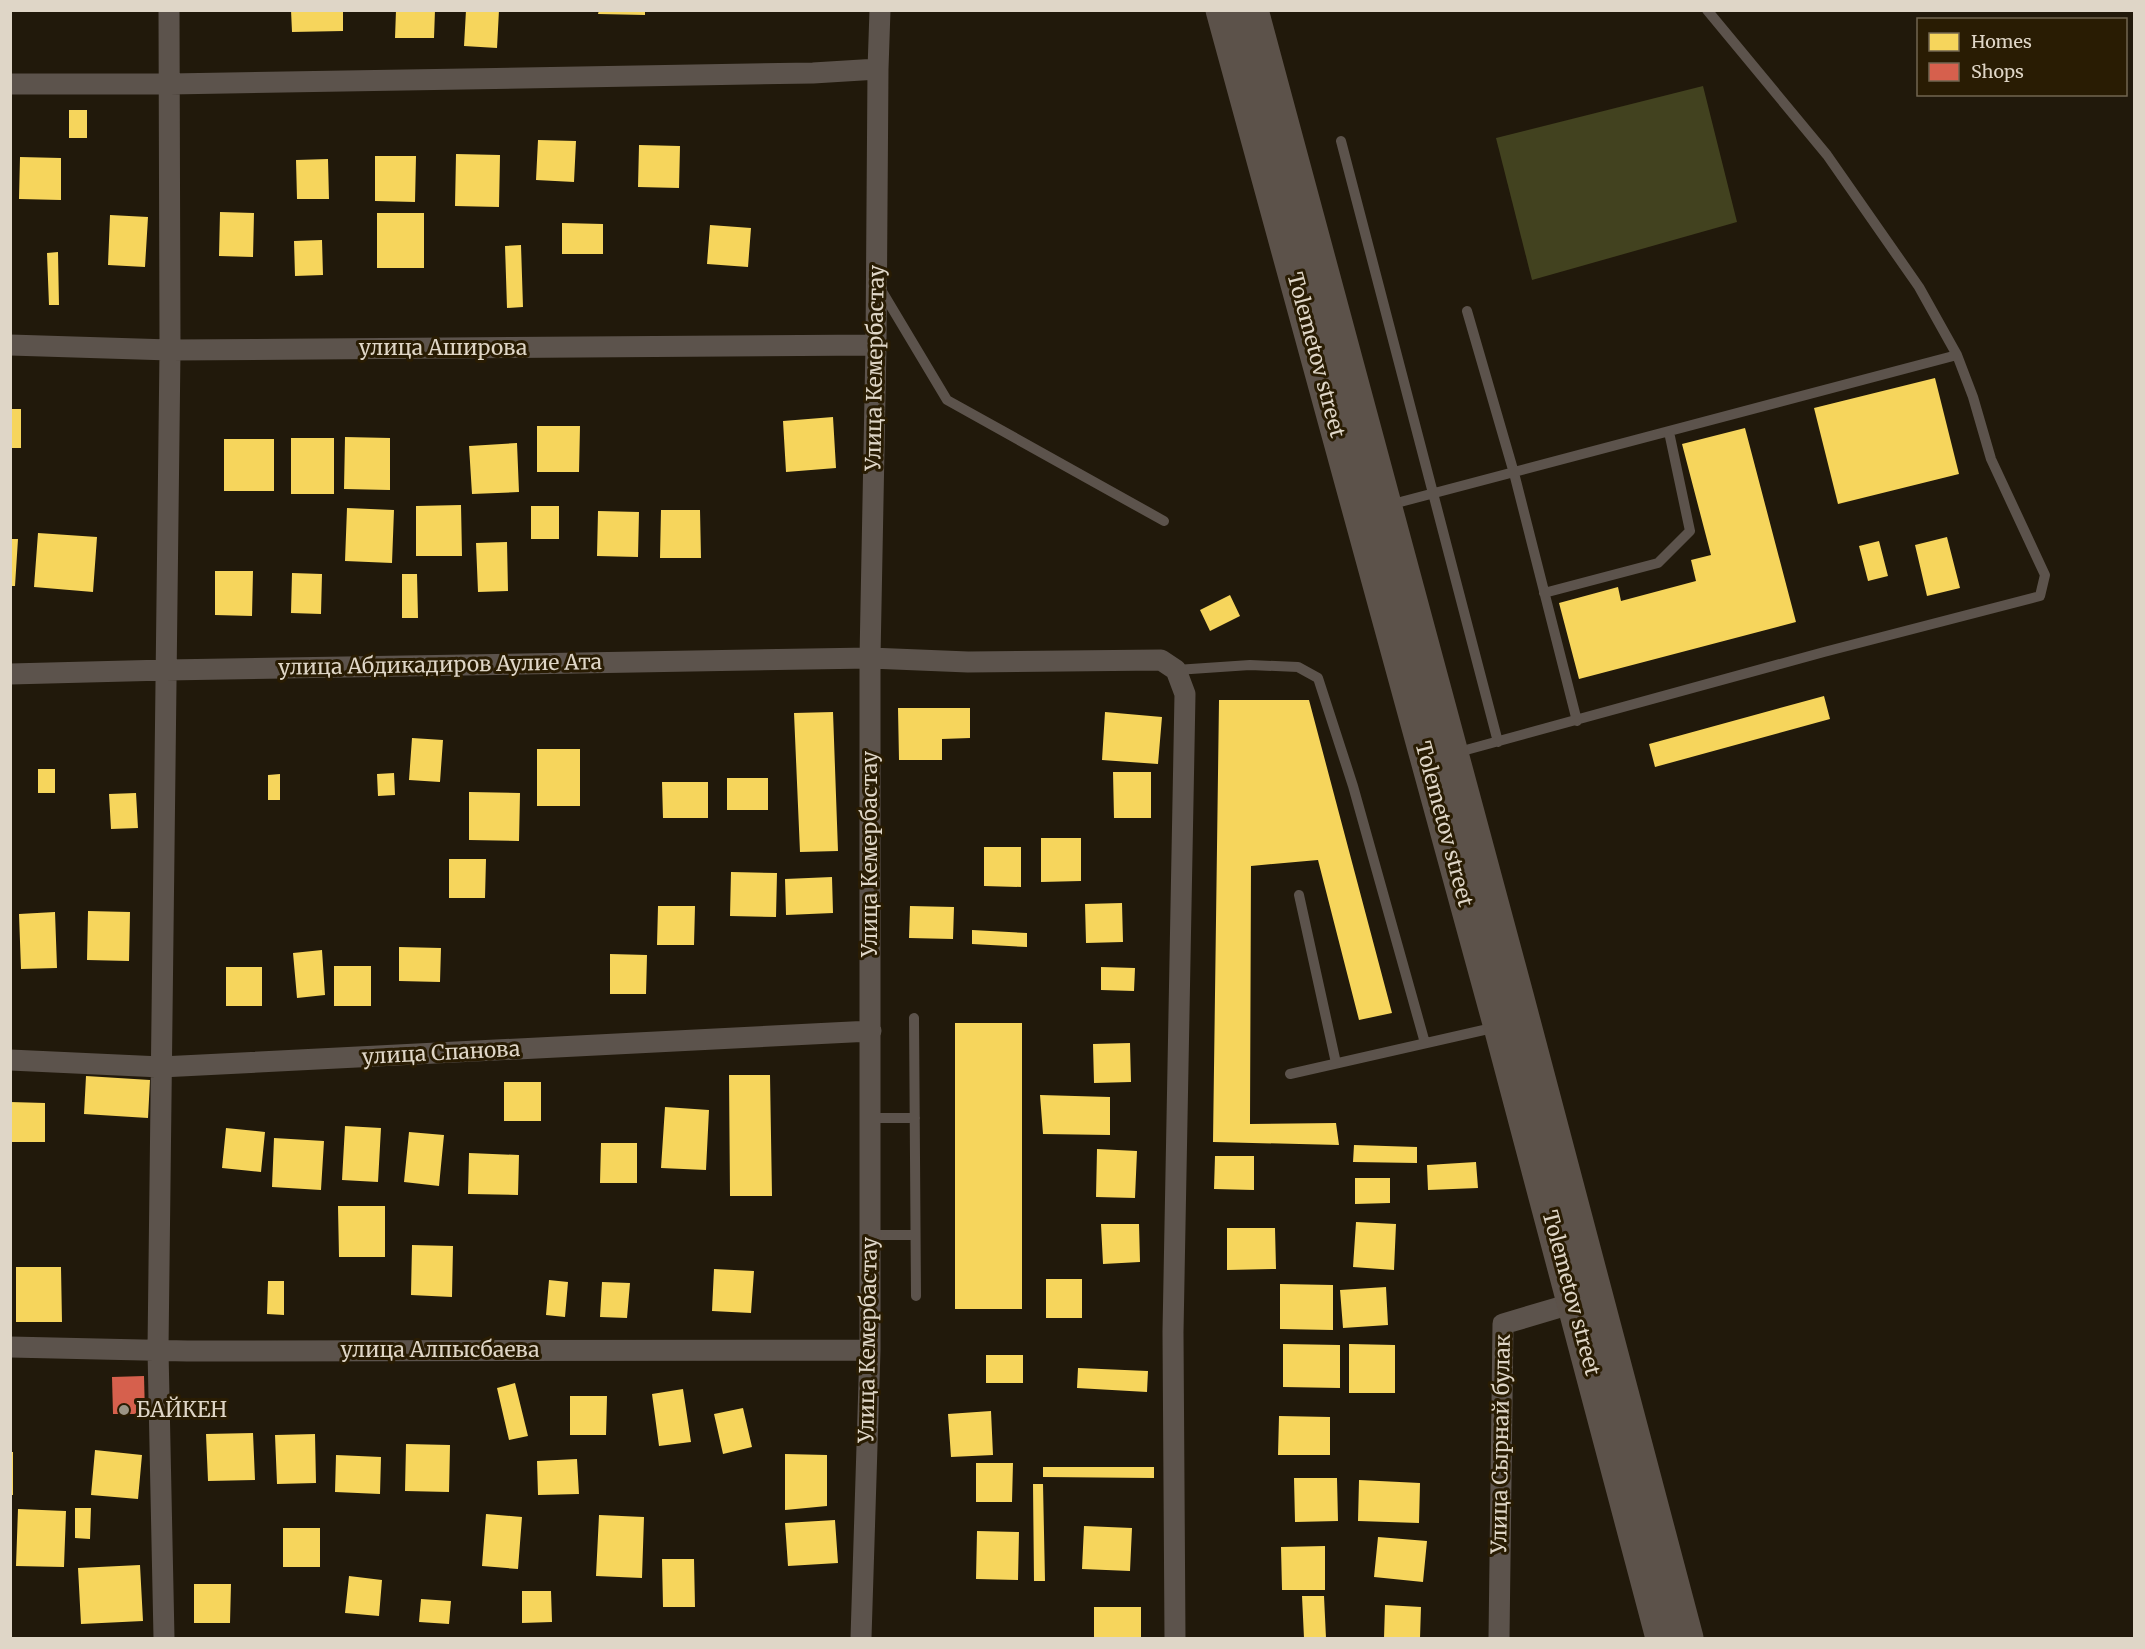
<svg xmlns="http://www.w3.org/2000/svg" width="2145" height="1649" font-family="Merriweather,serif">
<rect width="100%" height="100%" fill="#21190b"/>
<!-- green -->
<path fill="#42421f" d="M 1703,86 L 1737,222 L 1532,280 L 1496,138 Z"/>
<!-- homes -->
<path fill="#f6d55c" d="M 291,10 L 343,10 L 343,31 L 292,32 Z
M 396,10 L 435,10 L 434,38 L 395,38 Z
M 466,10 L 499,10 L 497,48 L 464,46 Z
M 599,10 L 645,10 L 645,15 L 598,14 Z
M 69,110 L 87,110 L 87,138 L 69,138 Z
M 538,140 L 576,141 L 574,182 L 536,180 Z
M 639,145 L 680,146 L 679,188 L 638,187 Z
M 456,154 L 500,155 L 499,207 L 455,206 Z
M 375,156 L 416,156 L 415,202 L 375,201 Z
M 20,157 L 61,158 L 61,200 L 19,199 Z
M 328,159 L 329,199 L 297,199 L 296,160 Z
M 220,212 L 254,213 L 253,257 L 219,256 Z
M 377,213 L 424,213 L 424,268 L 377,268 Z
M 110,215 L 148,217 L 145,267 L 108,265 Z
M 562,223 L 603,224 L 603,254 L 562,254 Z
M 710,225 L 751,228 L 748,267 L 707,264 Z
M 322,240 L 323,275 L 295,276 L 294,241 Z
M 521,245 L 523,307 L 507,308 L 505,246 Z
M 58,252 L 59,305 L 49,305 L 47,253 Z
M 1935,378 L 1959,474 L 1838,504 L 1814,408 Z
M 10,409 L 21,409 L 21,448 L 10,448 Z
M 833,417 L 836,468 L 786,472 L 783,421 Z
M 537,426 L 580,426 L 579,472 L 537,472 Z
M 1745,428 L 1796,622 L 1579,679 L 1559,603 L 1618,587 L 1621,601 L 1696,581 L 1691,560 L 1711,555 L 1682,444 Z
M 345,437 L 390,438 L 390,490 L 344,489 Z
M 291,438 L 334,438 L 334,494 L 291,494 Z
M 224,439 L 274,439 L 274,491 L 224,491 Z
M 517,443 L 519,492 L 472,494 L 469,446 Z
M 461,505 L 462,556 L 416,556 L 416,506 Z
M 531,506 L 559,506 L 559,539 L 531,539 Z
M 347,508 L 394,510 L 392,563 L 345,561 Z
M 661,510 L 700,510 L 701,558 L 660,558 Z
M 598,511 L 639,512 L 638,557 L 597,556 Z
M 38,533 L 97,537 L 93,592 L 34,587 Z
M 1947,537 L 1960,588 L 1927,596 L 1915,545 Z
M 10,539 L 18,539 L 15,586 L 10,586 Z
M 1879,541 L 1888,576 L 1868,581 L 1859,546 Z
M 507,542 L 508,591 L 478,592 L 476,543 Z
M 215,571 L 253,571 L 252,616 L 215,615 Z
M 292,573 L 322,574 L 321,614 L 291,613 Z
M 402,574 L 417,574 L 418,618 L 402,618 Z
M 1230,595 L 1240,616 L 1210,631 L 1200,610 Z
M 1824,696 L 1830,719 L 1655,767 L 1649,744 Z
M 1219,700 L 1309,700 L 1392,1013 L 1359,1020 L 1318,860 L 1251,866 L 1250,1124 L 1336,1123 L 1339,1145 L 1213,1142 Z
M 898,708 L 970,708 L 970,738 L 942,739 L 942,760 L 899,760 Z
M 833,712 L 838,851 L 800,852 L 794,713 Z
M 1105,712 L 1162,717 L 1158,764 L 1102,760 Z
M 412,738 L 443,740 L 440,782 L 409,780 Z
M 537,749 L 580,749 L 580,806 L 537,806 Z
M 38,769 L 55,769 L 55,793 L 38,793 Z
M 1113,772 L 1151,772 L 1151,818 L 1114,818 Z
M 394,773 L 395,795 L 378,796 L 377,774 Z
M 280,774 L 280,800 L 268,800 L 268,775 Z
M 727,778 L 768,778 L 768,810 L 727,810 Z
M 662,782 L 708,782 L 708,818 L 663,818 Z
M 469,792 L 520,793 L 519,841 L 469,840 Z
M 136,793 L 138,828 L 111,829 L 109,794 Z
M 1041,838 L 1081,838 L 1081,881 L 1041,882 Z
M 984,847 L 1021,847 L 1021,887 L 984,886 Z
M 449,859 L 486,859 L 485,898 L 449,898 Z
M 731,872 L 777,873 L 776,917 L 730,916 Z
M 832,877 L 833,913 L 786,915 L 785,879 Z
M 1122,903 L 1123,942 L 1086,943 L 1085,904 Z
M 658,906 L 695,906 L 694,945 L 657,945 Z
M 910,906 L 954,907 L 953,939 L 909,938 Z
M 88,911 L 130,912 L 129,961 L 87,960 Z
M 55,912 L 57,968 L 21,969 L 19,914 Z
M 972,930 L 1027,933 L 1027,947 L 972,944 Z
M 399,947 L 441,948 L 440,982 L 399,981 Z
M 322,950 L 325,995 L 297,998 L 293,953 Z
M 610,954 L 647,955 L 646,994 L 610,994 Z
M 334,966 L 371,966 L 371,1006 L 334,1006 Z
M 226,967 L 262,967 L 262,1006 L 226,1006 Z
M 1101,967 L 1135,968 L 1134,991 L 1101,990 Z
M 955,1023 L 1022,1023 L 1022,1309 L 955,1309 Z
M 1130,1043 L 1131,1082 L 1094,1083 L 1093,1044 Z
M 729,1075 L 770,1075 L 772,1196 L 730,1196 Z
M 86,1076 L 150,1080 L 148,1118 L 84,1114 Z
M 504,1082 L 541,1082 L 541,1121 L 504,1121 Z
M 1040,1095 L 1110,1097 L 1110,1135 L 1043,1134 Z
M 10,1102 L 45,1103 L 45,1142 L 10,1142 Z
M 665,1107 L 709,1110 L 706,1170 L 661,1168 Z
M 345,1126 L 381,1128 L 378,1182 L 342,1180 Z
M 226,1128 L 265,1132 L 261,1172 L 222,1168 Z
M 409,1132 L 444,1135 L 439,1186 L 404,1182 Z
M 274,1138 L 324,1141 L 321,1190 L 272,1187 Z
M 601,1143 L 637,1143 L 637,1183 L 600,1183 Z
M 1354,1145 L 1417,1147 L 1417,1163 L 1353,1162 Z
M 1097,1149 L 1137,1151 L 1135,1198 L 1096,1197 Z
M 469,1153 L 519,1155 L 518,1195 L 468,1194 Z
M 1215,1156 L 1254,1156 L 1254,1190 L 1214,1189 Z
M 1476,1162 L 1478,1188 L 1428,1190 L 1427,1165 Z
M 1355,1178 L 1390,1178 L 1390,1203 L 1355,1204 Z
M 338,1206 L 385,1206 L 385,1257 L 339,1257 Z
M 1356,1222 L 1396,1224 L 1394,1270 L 1353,1267 Z
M 1101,1224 L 1139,1224 L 1140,1262 L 1103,1264 Z
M 1227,1228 L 1275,1228 L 1276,1269 L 1227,1270 Z
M 412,1245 L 453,1246 L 452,1297 L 411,1295 Z
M 16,1267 L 61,1267 L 62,1322 L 16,1322 Z
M 714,1269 L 754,1271 L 751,1313 L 712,1311 Z
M 1046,1279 L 1082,1279 L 1082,1318 L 1046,1318 Z
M 549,1280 L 568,1282 L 565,1317 L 546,1315 Z
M 268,1281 L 284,1281 L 284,1315 L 267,1314 Z
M 602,1282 L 630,1283 L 627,1318 L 600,1317 Z
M 1280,1284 L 1333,1285 L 1333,1330 L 1280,1329 Z
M 1386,1287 L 1388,1325 L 1343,1328 L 1340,1290 Z
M 1283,1344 L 1340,1345 L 1340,1388 L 1283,1387 Z
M 1349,1344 L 1395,1345 L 1395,1393 L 1349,1393 Z
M 986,1355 L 1023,1355 L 1023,1383 L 986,1383 Z
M 1078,1368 L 1148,1371 L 1147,1392 L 1077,1388 Z
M 515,1383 L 528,1436 L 509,1440 L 497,1388 Z
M 683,1389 L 691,1442 L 659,1446 L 652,1394 Z
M 570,1396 L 607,1396 L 606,1435 L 570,1435 Z
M 743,1408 L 752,1447 L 723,1454 L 714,1414 Z
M 991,1411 L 993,1455 L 951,1457 L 948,1414 Z
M 1279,1416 L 1330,1417 L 1330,1455 L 1278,1455 Z
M 253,1433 L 255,1480 L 208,1481 L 206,1434 Z
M 315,1434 L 316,1483 L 277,1484 L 275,1435 Z
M 406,1444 L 450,1445 L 449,1492 L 405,1491 Z
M 95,1450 L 142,1455 L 138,1499 L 91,1495 Z
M 10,1452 L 13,1452 L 13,1495 L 10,1495 Z
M 785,1454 L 827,1455 L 827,1506 L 785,1510 Z
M 336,1455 L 381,1457 L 380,1494 L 335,1492 Z
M 577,1459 L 579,1494 L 538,1495 L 537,1461 Z
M 976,1463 L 1013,1463 L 1012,1502 L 976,1502 Z
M 1043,1467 L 1154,1467 L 1154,1478 L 1043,1477 Z
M 1294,1478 L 1337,1478 L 1338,1521 L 1295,1522 Z
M 1359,1480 L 1420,1483 L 1419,1523 L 1358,1521 Z
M 1033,1484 L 1043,1484 L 1045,1581 L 1034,1581 Z
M 75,1508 L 91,1508 L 90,1539 L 75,1538 Z
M 18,1509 L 66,1511 L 64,1567 L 16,1566 Z
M 486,1514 L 522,1517 L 518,1569 L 482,1566 Z
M 599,1515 L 644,1517 L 642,1578 L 596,1576 Z
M 835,1520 L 838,1563 L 788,1566 L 785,1523 Z
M 1084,1526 L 1132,1528 L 1130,1571 L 1082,1569 Z
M 283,1528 L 320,1528 L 320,1567 L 283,1567 Z
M 977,1531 L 1019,1532 L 1018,1580 L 976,1579 Z
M 1378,1537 L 1427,1541 L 1423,1582 L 1374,1577 Z
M 1325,1546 L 1325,1590 L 1282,1590 L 1281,1547 Z
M 662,1559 L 694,1559 L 695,1607 L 663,1607 Z
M 140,1565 L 143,1621 L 81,1624 L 78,1568 Z
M 349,1576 L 382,1580 L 379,1616 L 345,1613 Z
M 194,1584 L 231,1584 L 230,1623 L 194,1623 Z
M 522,1591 L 551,1591 L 552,1622 L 522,1623 Z
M 1302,1596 L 1324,1596 L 1326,1638 L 1304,1638 Z
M 421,1599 L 451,1601 L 449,1624 L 419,1622 Z
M 1385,1605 L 1421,1607 L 1420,1638 L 1384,1638 Z
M 1094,1607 L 1141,1607 L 1141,1638 L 1094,1638 Z"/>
<!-- shops -->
<path fill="#d6604d" d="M 144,1376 L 145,1414 L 113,1414 L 112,1377 Z"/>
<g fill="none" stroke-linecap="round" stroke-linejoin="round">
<!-- service -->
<path stroke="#5c534c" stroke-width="10" d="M 1707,10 L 1827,155 L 1919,287 L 1957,355
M 1341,141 L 1498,742
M 880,288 L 947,400 L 1164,521
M 1467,311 L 1514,473 L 1577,721
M 1389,505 L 1957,355 L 1973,397 L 1991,459 L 2045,575 L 2040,596 L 1824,652 L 1455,753
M 1544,593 L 1658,563 L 1690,531 L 1669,432
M 1176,670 L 1250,665 L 1298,667 L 1318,678 L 1353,786 L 1425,1043
M 1299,895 L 1336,1063
M 914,1018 L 916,1296
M 1290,1074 L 1497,1027
M 871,1118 L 915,1118
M 870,1235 L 915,1235"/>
<!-- minor -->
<path stroke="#5c534c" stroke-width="21" d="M 10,84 L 170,84 L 813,73 L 878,69 L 880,10
M 10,345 L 170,350 L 876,345
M 10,674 L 166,670 L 870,658 L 968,662 L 1161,660 L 1176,670 L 1185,694 L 1173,1332 L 1175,1638
M 10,1060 L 161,1067 L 871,1031
M 10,1347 L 187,1351 L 870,1350
M 164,1638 L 158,1350 L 170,350 L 169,10
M 861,1638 L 870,1350 L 870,658 L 876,345 L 878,69
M 1499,1638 L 1503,1324 L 1574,1303"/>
<!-- primary -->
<path stroke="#5c524a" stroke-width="33" d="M 1222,10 L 1500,1027 L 1662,1638
M 1252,10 L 1517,995 L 1687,1638"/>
</g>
<!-- markers -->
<circle fill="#9c9485" stroke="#291c03" stroke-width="2" cx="124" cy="1410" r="6"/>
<g text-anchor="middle" stroke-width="6" stroke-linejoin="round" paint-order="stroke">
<!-- street labels -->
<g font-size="21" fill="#dfd6c7" stroke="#291c03">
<text x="443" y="355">улица Аширова</text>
<text transform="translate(1316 355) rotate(75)" y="7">Tolemetov street</text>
<text transform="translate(875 368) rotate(-89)" y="7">Улица Кемербастау</text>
<text transform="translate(440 665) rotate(-1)" y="7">улица Абдикадиров Аулие Ата</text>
<text transform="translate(1444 824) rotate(75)" y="7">Tolemetov street</text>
<text transform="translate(870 854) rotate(-90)" y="7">Улица Кемербастау</text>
<text transform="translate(441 1053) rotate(-3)" y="7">улица Спанова</text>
<text transform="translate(1571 1293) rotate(75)" y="7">Tolemetov street</text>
<text transform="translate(868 1340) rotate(-89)" y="7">Улица Кемербастау</text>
<text x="440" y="1357">улица Алпысбаева</text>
<text transform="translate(1501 1444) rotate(-89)" y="7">Улица Сырнай булак</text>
</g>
<!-- poi labels -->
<g font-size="21" fill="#dfd6c7" stroke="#291c03" text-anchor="start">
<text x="136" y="1417">БАЙКЕН</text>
</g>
</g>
<!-- border -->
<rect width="2145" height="1649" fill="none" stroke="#dfd6c7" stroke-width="24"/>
<!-- legend -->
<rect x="1917" y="18" width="210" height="78" fill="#291c03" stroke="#726651" stroke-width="1.5"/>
<rect x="1929" y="33" width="30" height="18" fill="#f6d55c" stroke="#726651" stroke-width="1.5"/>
<text x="1971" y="48" font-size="18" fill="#dfd6c7">Homes</text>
<rect x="1929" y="63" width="30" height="18" fill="#d6604d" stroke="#726651" stroke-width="1.5"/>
<text x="1971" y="78" font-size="18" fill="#dfd6c7">Shops</text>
</svg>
